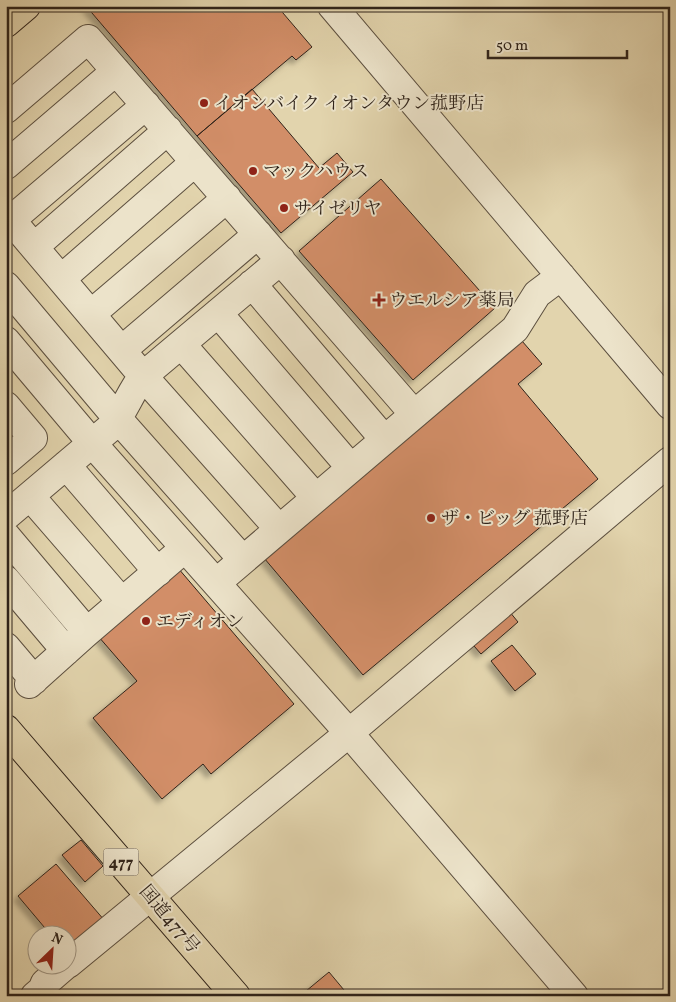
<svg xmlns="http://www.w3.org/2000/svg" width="676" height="1002" font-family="Vollkorn,'Noto Serif JP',serif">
<defs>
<filter id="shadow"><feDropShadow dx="-4.5" dy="4.5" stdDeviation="2.5" flood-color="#0004"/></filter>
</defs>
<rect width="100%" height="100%" fill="#e2d4ad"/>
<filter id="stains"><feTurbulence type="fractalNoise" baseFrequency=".004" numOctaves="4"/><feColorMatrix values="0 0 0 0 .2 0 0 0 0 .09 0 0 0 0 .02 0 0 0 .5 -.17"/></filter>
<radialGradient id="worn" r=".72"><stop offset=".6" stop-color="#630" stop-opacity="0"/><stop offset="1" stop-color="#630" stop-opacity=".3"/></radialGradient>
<!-- building -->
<path fill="#d28e67" stroke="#2f231a" filter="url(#shadow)" d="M 86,6 L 277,6 L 312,47 L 296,60 L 292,56 L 197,136 Z
M 252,89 L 319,168 L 337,153 L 353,172 L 281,233 L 197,136 Z
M 381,179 L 495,308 L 413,380 L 299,251 Z
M 522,341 L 542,364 L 518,384 L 598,479 L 363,675 L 264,558 Z
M 178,568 L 294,704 L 211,774 L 203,764 L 162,799 L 93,718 L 137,681 L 98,636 Z
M 505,606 L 518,622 L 481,654 L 467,638 Z
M 512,645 L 536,674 L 515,691 L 491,661 Z
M 81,840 L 103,866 L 85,882 L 62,855 Z
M 56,864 L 105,921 L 68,952 L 68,934 L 50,934 L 18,896 Z
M 329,972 L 349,996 L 300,996 Z"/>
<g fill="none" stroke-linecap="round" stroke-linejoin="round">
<!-- minor casing -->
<g stroke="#5c4f3f" stroke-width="30">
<path id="minor" d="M 332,6 L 670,405
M 6,109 L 88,39 L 414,414
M 6,165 L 116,71
M 6,214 L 143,376 L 279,529
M 11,220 L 146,105
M 34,247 L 168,130
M 61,279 L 195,162
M 252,284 L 384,439
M 6,286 L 118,419 L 243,560
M 218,313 L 351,468
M 91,314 L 227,198
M 6,341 L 92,443 L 349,733 L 574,996
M 181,344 L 316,498
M 122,350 L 258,234
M 6,406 L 33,438 L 6,461
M 66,465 L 158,572
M 30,496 L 122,602
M 6,516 L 110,428 C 124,413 130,392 143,376 L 281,260
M 6,536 L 87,632
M 6,580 L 66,651
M 216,583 L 515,329 L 537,294 L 561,276
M 6,647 L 34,680
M 29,684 L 87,632 L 185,548
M 68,964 L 349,733 L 670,461
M 35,996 L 42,990 L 45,983 L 67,964"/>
</g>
<!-- major casing -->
<g stroke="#2f231a" stroke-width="30">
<path id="major" d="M 6,23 L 26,6"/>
</g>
<!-- highway casing -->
<g stroke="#2f231a" stroke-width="30">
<path id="highway" d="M 6,729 L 236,996"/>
</g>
<!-- minor -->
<use href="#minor" stroke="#ece3ca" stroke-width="28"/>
<!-- major -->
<use href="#major" stroke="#e2d4ad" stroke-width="28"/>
<!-- highway -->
<use href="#highway" stroke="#e2d4ad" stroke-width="28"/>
</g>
<!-- markers -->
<g fill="#8f2418" stroke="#ece3ca" stroke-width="2">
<circle cx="204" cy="103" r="5"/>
<circle cx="253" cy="171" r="5"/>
<circle cx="284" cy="208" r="5"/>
<path d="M376.5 292.5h5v5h5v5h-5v5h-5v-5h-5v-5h5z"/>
<circle cx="431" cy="518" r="5"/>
<circle cx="146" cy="621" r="5"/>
</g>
<g text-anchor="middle" stroke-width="4" stroke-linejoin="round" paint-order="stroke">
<!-- shield labels -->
<rect fill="#ece3ca" stroke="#685d4f" stroke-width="1" x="103.5" y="848.5" width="35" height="27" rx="4"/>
<g font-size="16" font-weight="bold" fill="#2f231a">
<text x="121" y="868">477</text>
</g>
<!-- poi labels -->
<g font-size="18" fill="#2f231a" stroke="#ece3ca" text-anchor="start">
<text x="214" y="109">イオンバイク イオンタウン菰野店</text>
<text x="263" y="177">マックハウス</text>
<text x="294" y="214">サイゼリヤ</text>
<text x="389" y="306">ウエルシア薬局</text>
<text x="441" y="524">ザ・ビッグ 菰野店</text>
<text x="156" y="627">エディオン</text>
</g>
<!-- street labels -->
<g font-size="18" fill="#2f231a" stroke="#ece3ca">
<text transform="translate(170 919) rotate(50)" y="6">国道477号</text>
</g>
</g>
<!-- margin -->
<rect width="676" height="1002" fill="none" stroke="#e2d4ad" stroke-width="25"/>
<rect x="8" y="8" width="661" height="987" fill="none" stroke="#2f231a" stroke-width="2.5"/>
<rect x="12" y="12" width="651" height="977" fill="none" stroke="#2f231a"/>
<!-- north arrow -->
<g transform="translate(52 950) rotate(25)"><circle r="24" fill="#ece3ca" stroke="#a09684"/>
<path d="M0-4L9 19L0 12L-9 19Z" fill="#8f2418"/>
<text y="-8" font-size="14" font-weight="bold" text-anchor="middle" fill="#2f231a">N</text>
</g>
<!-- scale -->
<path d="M488 50v8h139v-8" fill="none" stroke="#2f231a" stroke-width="2.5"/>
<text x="496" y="50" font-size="15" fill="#2f231a" stroke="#ece3ca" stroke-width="4" paint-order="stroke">50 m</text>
<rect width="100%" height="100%" filter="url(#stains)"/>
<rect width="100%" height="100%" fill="url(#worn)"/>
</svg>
